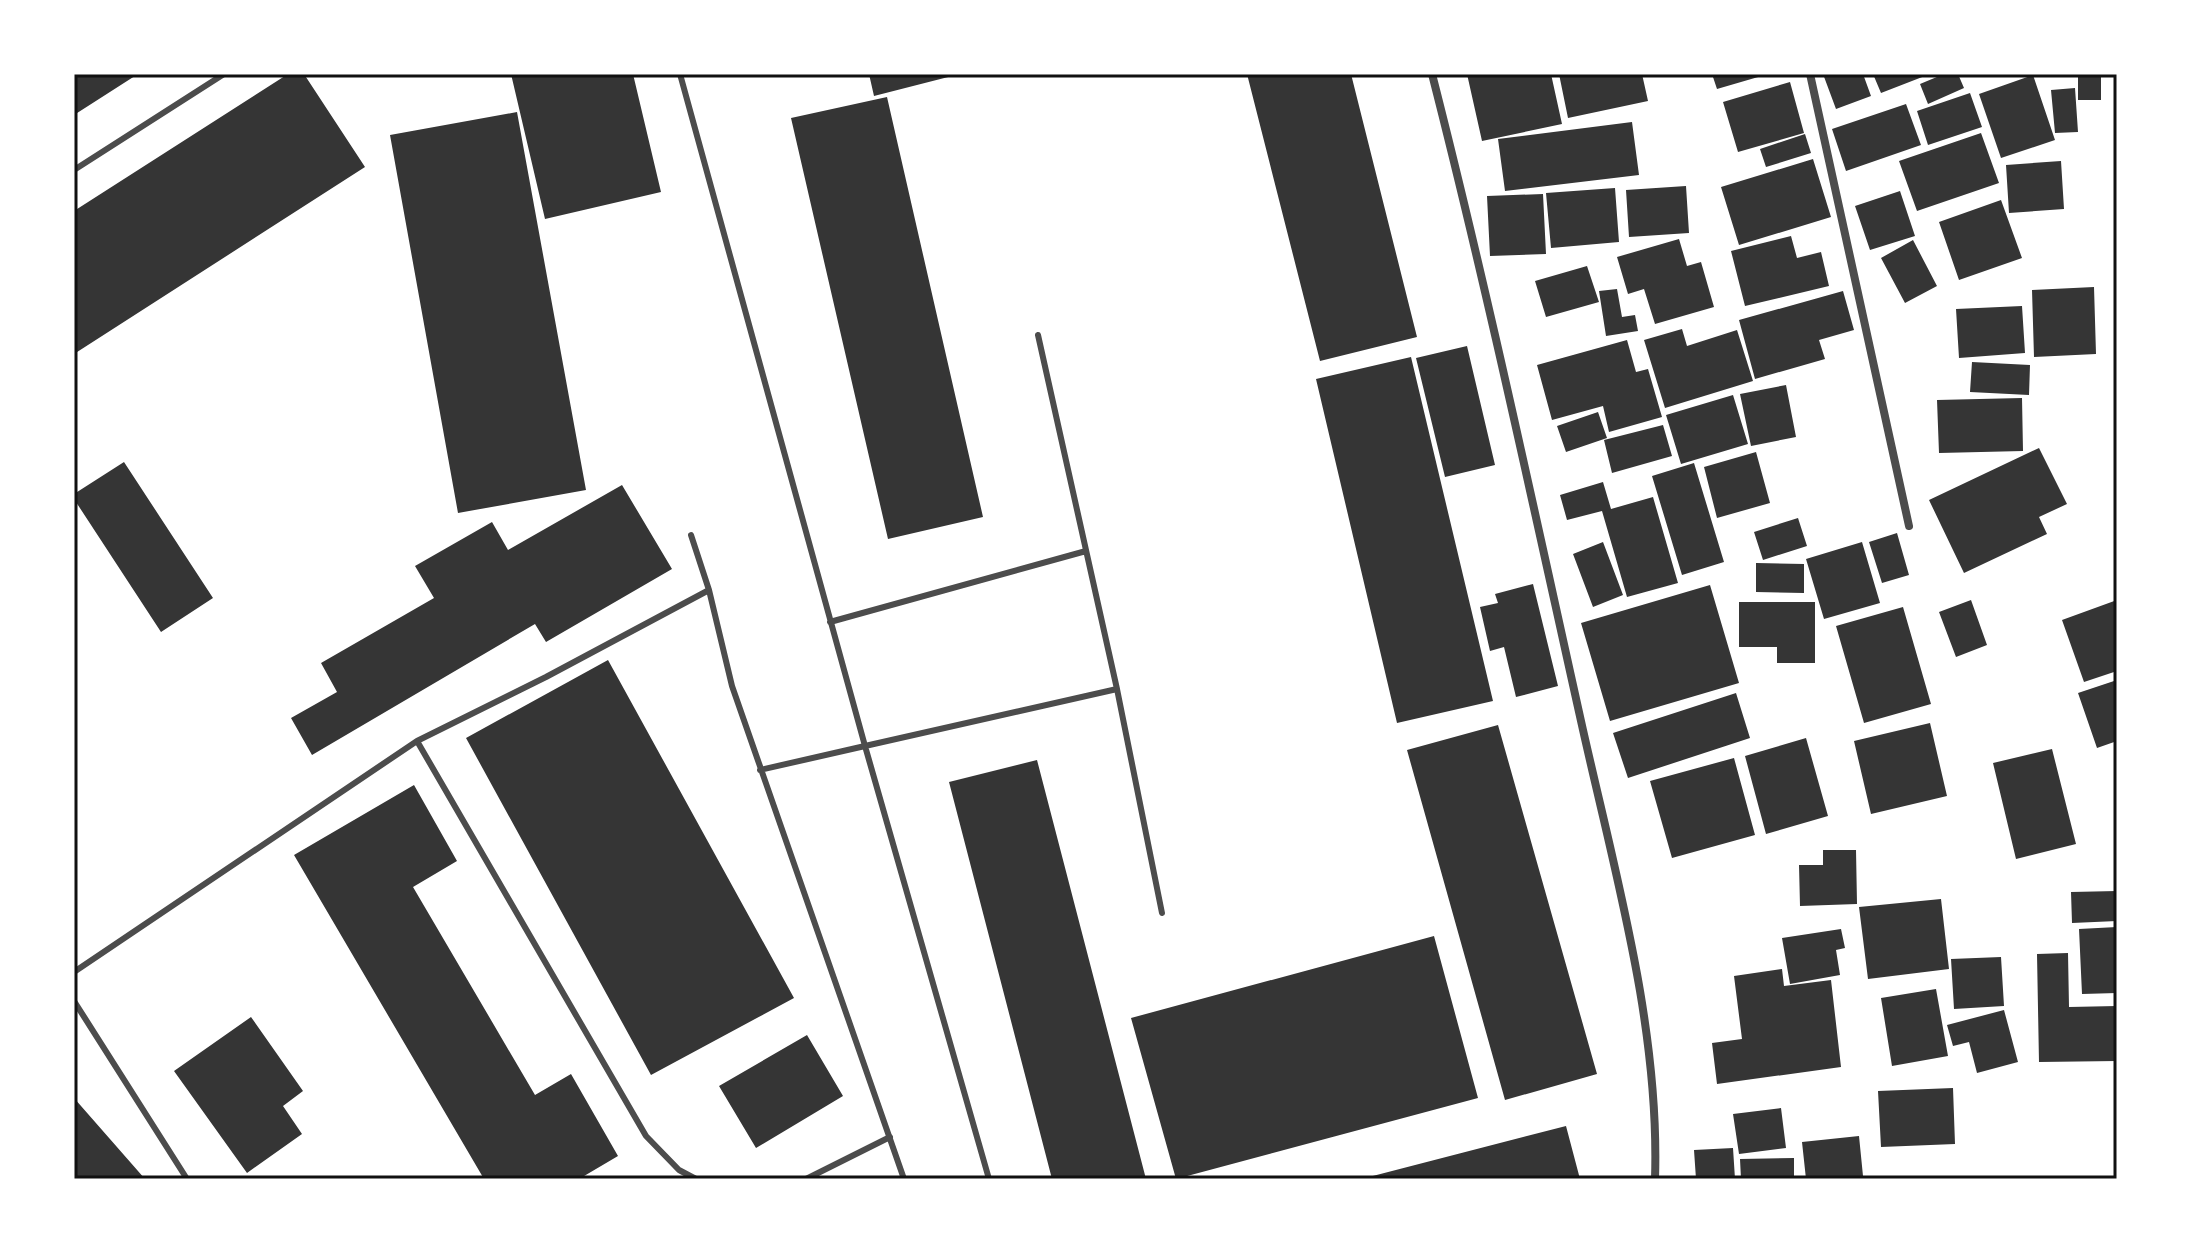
<svg xmlns="http://www.w3.org/2000/svg" width="2191" height="1253" font-family="Raleway,sans-serif">
<rect width="100%" height="100%" fill="#fff"/>
<!-- building -->
<path fill="#353535" d="M 74,74 L 138,74 L 74,115 Z
M 288,74 L 304,74 L 365,167 L 74,354 L 74,211 Z
M 511,74 L 633,74 L 661,192 L 545,219 Z
M 869,74 L 956,74 L 956,75 L 874,96 Z
M 1247,74 L 1351,74 L 1417,337 L 1320,361 Z
M 1467,74 L 1551,74 L 1562,124 L 1482,141 Z
M 1559,74 L 1642,74 L 1648,101 L 1568,118 Z
M 1712,74 L 1765,74 L 1765,75 L 1717,89 Z
M 1823,74 L 1863,74 L 1871,96 L 1836,109 Z
M 1873,74 L 1930,74 L 1881,93 Z
M 1944,74 L 1958,74 L 1964,88 L 1928,104 L 1920,84 Z
M 2078,74 L 2101,74 L 2101,100 L 2078,100 Z
M 2033,75 L 2055,140 L 2001,158 L 1979,94 Z
M 1790,82 L 1804,133 L 1738,152 L 1723,102 Z
M 2075,88 L 2078,132 L 2055,133 L 2051,90 Z
M 1970,93 L 1982,127 L 1928,145 L 1917,111 Z
M 887,97 L 983,517 L 888,539 L 791,118 Z
M 1906,104 L 1921,145 L 1846,171 L 1832,129 Z
M 517,112 L 586,490 L 458,513 L 390,135 Z
M 1632,122 L 1639,175 L 1505,191 L 1498,139 Z
M 1981,133 L 1999,183 L 1917,211 L 1899,161 Z
M 1805,134 L 1811,153 L 1766,167 L 1760,149 Z
M 1813,159 L 1831,217 L 1739,245 L 1721,187 Z
M 2061,161 L 2064,209 L 2009,213 L 2006,165 Z
M 1686,186 L 1689,233 L 1629,237 L 1626,190 Z
M 1615,188 L 1619,242 L 1551,248 L 1546,193 Z
M 1900,191 L 1915,236 L 1870,250 L 1855,206 Z
M 1543,194 L 1546,254 L 1490,256 L 1487,196 Z
M 2001,200 L 2022,258 L 1959,280 L 1939,222 Z
M 1791,236 L 1797,258 L 1821,252 L 1829,286 L 1745,306 L 1731,251 Z
M 1679,239 L 1687,266 L 1701,262 L 1714,307 L 1655,324 L 1644,289 L 1628,294 L 1617,257 Z
M 1913,240 L 1937,286 L 1905,303 L 1881,258 Z
M 1587,266 L 1599,302 L 1546,317 L 1535,281 Z
M 2094,287 L 2096,354 L 2034,357 L 2032,290 Z
M 1617,289 L 1622,317 L 1635,315 L 1638,331 L 1606,336 L 1599,291 Z
M 1843,291 L 1854,330 L 1819,340 L 1825,359 L 1755,379 L 1739,320 Z
M 2022,306 L 2025,353 L 1959,358 L 1956,309 Z
M 1682,329 L 1687,346 L 1737,330 L 1753,381 L 1665,408 L 1644,340 Z
M 1627,340 L 1636,372 L 1648,369 L 1662,417 L 1609,432 L 1603,406 L 1552,420 L 1537,365 Z
M 1467,346 L 1495,465 L 1445,477 L 1416,358 Z
M 1411,357 L 1493,701 L 1397,723 L 1316,379 Z
M 1972,362 L 2030,365 L 2029,395 L 1970,392 Z
M 1786,385 L 1796,437 L 1751,446 L 1740,394 Z
M 1733,395 L 1748,444 L 1681,464 L 1666,415 Z
M 2022,398 L 2023,451 L 1939,453 L 1937,400 Z
M 1598,412 L 1607,438 L 1566,452 L 1557,426 Z
M 1663,425 L 1672,456 L 1612,473 L 1604,440 Z
M 2039,448 L 2067,504 L 2039,517 L 2047,534 L 1964,573 L 1929,500 Z
M 1756,452 L 1770,503 L 1717,518 L 1704,467 Z
M 124,462 L 213,598 L 161,632 L 74,499 L 74,494 Z
M 1694,463 L 1724,562 L 1682,575 L 1652,476 Z
M 1603,482 L 1611,509 L 1653,497 L 1678,583 L 1627,597 L 1602,511 L 1567,520 L 1560,495 Z
M 622,485 L 672,569 L 546,642 L 535,624 L 312,755 L 291,718 L 337,692 L 321,663 L 434,598 L 415,566 L 492,522 L 508,550 Z
M 1798,518 L 1807,546 L 1763,560 L 1754,532 Z
M 1897,533 L 1909,575 L 1882,583 L 1869,542 Z
M 1603,542 L 1623,595 L 1593,607 L 1573,554 Z
M 1862,542 L 1880,603 L 1824,619 L 1806,559 Z
M 1756,563 L 1804,564 L 1804,593 L 1756,592 Z
M 1533,584 L 1558,686 L 1516,697 L 1504,647 L 1490,651 L 1480,607 L 1498,603 L 1495,594 Z
M 1710,585 L 1739,683 L 1610,721 L 1581,623 Z
M 1971,600 L 1987,645 L 1956,657 L 1939,612 Z
M 2117,600 L 2117,671 L 2084,682 L 2062,620 Z
M 1739,602 L 1815,602 L 1815,663 L 1777,663 L 1777,647 L 1739,647 Z
M 1903,607 L 1931,704 L 1864,723 L 1836,626 Z
M 608,660 L 794,998 L 651,1075 L 466,738 Z
M 2117,680 L 2117,741 L 2097,748 L 2078,693 Z
M 1736,693 L 1750,738 L 1628,778 L 1613,733 Z
M 1930,723 L 1947,796 L 1871,814 L 1854,741 Z
M 1498,725 L 1597,1074 L 1505,1100 L 1407,750 Z
M 1806,738 L 1828,816 L 1766,834 L 1745,756 Z
M 2052,749 L 2076,844 L 2016,859 L 1993,763 Z
M 1734,758 L 1755,835 L 1672,858 L 1650,781 Z
M 1037,760 L 1146,1179 L 1052,1179 L 949,782 Z
M 414,785 L 457,861 L 413,887 L 535,1095 L 571,1074 L 618,1156 L 579,1179 L 484,1179 L 294,855 Z
M 1823,850 L 1856,850 L 1857,904 L 1800,906 L 1799,865 L 1823,865 Z
M 2117,891 L 2117,921 L 2072,923 L 2071,892 Z
M 1941,899 L 1949,969 L 1868,979 L 1859,907 Z
M 2117,927 L 2117,993 L 2082,994 L 2079,929 Z
M 1841,929 L 1845,948 L 1836,950 L 1840,975 L 1790,984 L 1782,938 Z
M 1434,936 L 1478,1098 L 1176,1179 L 1131,1018 Z
M 2068,953 L 2069,1007 L 2117,1006 L 2117,1061 L 2039,1062 L 2037,954 Z
M 2001,957 L 2004,1006 L 1954,1009 L 1951,959 Z
M 1782,969 L 1784,986 L 1831,980 L 1841,1067 L 1717,1084 L 1712,1043 L 1742,1039 L 1734,976 Z
M 1936,989 L 1948,1056 L 1892,1066 L 1881,998 Z
M 2004,1010 L 2018,1062 L 1977,1073 L 1969,1042 L 1953,1046 L 1947,1025 Z
M 251,1017 L 303,1091 L 283,1106 L 302,1134 L 247,1173 L 174,1071 Z
M 807,1035 L 843,1096 L 756,1148 L 719,1086 Z
M 1953,1088 L 1955,1144 L 1881,1147 L 1878,1091 Z
M 74,1098 L 145,1179 L 74,1179 Z
M 1781,1108 L 1786,1148 L 1739,1154 L 1733,1114 Z
M 1566,1126 L 1580,1179 L 1365,1179 L 1365,1178 Z
M 1859,1136 L 1863,1176 L 1806,1179 L 1802,1142 Z
M 1733,1148 L 1735,1179 L 1696,1179 L 1694,1150 Z
M 1794,1158 L 1794,1179 L 1741,1179 L 1740,1159 Z"/>
<g fill="none" stroke-linecap="round" stroke-linejoin="round">
<!-- service -->
<path stroke="#4c4c4c" stroke-width="6" d="M 680,74 L 865,746 L 760,770
M 74,170 L 224,74
M 691,535 L 709,590 L 732,686 L 904,1179
M 830,622 L 1086,551
M 1117,689 L 1162,913
M 417,741 L 646,1136 L 679,1170 L 696,1179
M 74,972 L 417,741 L 546,677 L 709,590
M 74,1001 L 187,1179
M 806,1179 L 890,1137
M 989,1179 L 865,746 L 1117,689 L 1038,335"/>
<!-- minor -->
<path stroke="#4c4c4c" stroke-width="8" d="M 1432,74 C 1487,289 1533,505 1581,721 C 1614,870 1660,1026 1655,1179
M 1810,74 L 1909,526"/>
</g>
<!-- border -->
<rect width="2191" height="1253" fill="none" stroke="#ffffff" stroke-width="152"/>
<rect x="76" y="76" width="2039" height="1101" fill="none" stroke="#111" stroke-width="3"/>
</svg>
